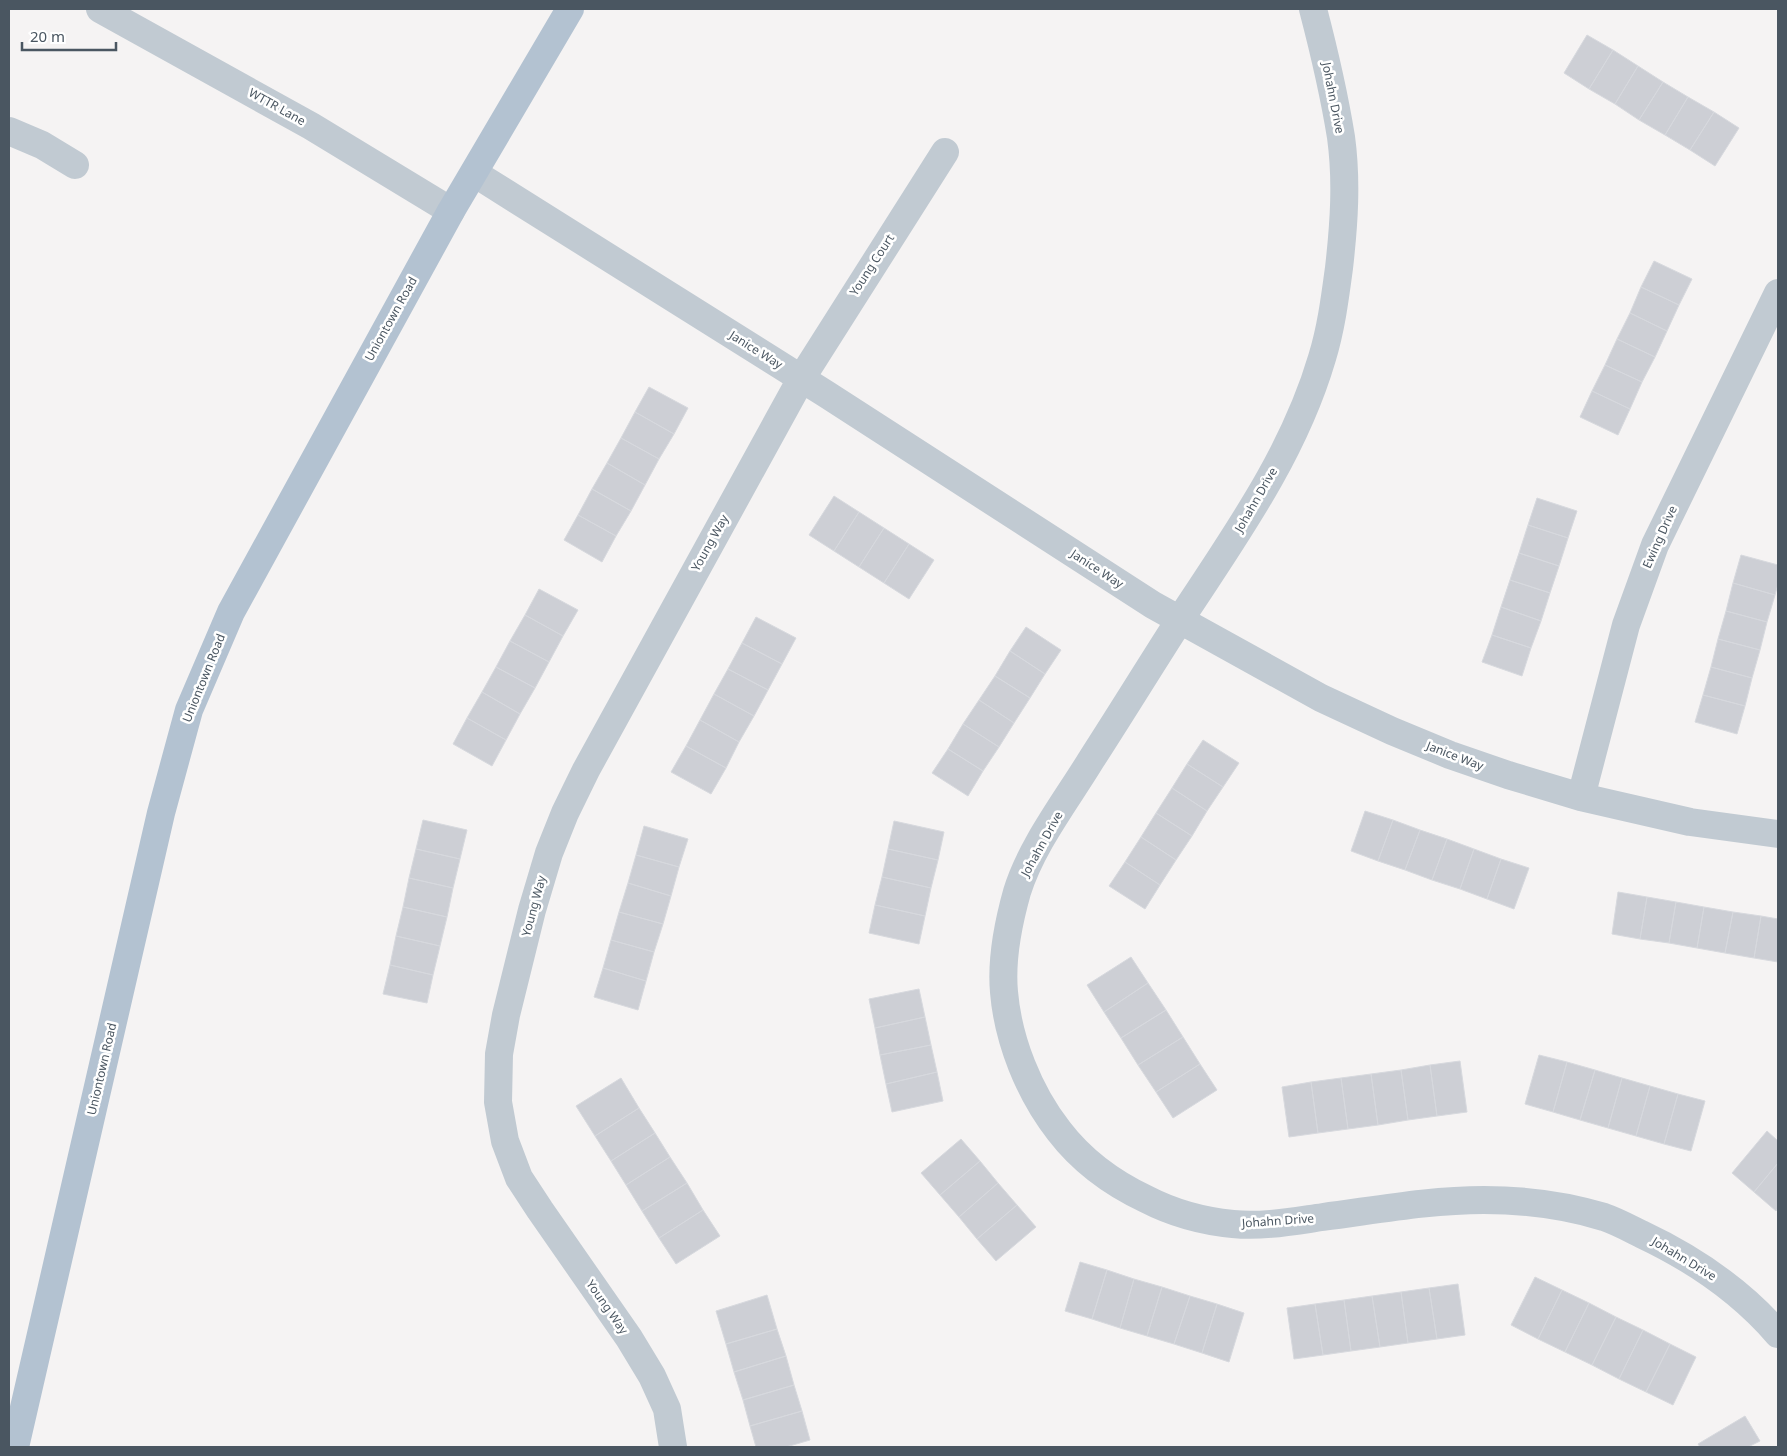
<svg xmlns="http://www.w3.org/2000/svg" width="1787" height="1456" font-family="'Noto Sans',sans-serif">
<rect width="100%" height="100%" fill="#f5f3f3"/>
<!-- building -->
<path fill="#cdcfd5" stroke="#d7d9de" d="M 1587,35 L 1613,50 L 1589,89 L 1564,73 Z
M 1613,50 L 1638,66 L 1615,104 L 1589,89 Z
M 1638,66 L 1663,82 L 1639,120 L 1615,104 Z
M 1663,82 L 1688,97 L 1665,135 L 1639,120 Z
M 1688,97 L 1714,112 L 1690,150 L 1665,135 Z
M 1714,112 L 1739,128 L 1715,166 L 1690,150 Z
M 1654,261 L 1692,279 L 1679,305 L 1641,287 Z
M 1641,287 L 1679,305 L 1667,331 L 1630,313 Z
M 1630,313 L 1667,331 L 1655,357 L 1617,339 Z
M 1617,339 L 1655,357 L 1642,382 L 1605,365 Z
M 1605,365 L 1642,382 L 1630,409 L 1592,391 Z
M 649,387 L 688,408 L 674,434 L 635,412 Z
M 1592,391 L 1630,409 L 1618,435 L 1580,417 Z
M 635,412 L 674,434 L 659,459 L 621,438 Z
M 621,438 L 659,459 L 645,485 L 607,463 Z
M 607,463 L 645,485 L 631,511 L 592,489 Z
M 592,489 L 631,511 L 616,536 L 578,515 Z
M 834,496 L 859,512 L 834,551 L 809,535 Z
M 1537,498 L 1577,511 L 1568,538 L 1528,525 Z
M 859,512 L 884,528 L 859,567 L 834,551 Z
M 578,515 L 616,536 L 602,562 L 564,540 Z
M 1528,525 L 1568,538 L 1559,566 L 1519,553 Z
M 884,528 L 909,544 L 884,583 L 859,567 Z
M 909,544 L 934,560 L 909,599 L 884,583 Z
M 1519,553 L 1559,566 L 1550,593 L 1510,580 Z
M 1741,555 L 1778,565 L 1778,584 L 1775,595 L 1733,583 Z
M 1510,580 L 1550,593 L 1541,621 L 1501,607 Z
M 1733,583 L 1775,595 L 1767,622 L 1726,611 Z
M 539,589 L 578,610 L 563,636 L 525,615 Z
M 1501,607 L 1541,621 L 1531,648 L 1492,635 Z
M 1726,611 L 1767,622 L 1760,650 L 1718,639 Z
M 525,615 L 563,636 L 549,662 L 510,641 Z
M 756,617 L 796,638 L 782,664 L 742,643 Z
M 1026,627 L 1061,650 L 1045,674 L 1010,651 Z
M 1492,635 L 1531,648 L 1522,676 L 1482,662 Z
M 1718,639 L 1760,650 L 1752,678 L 1711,667 Z
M 510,641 L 549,662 L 535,688 L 496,667 Z
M 742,643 L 782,664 L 768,690 L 728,669 Z
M 1010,651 L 1045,674 L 1030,698 L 995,676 Z
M 496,667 L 535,688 L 520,714 L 482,692 Z
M 1711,667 L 1752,678 L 1745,706 L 1703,695 Z
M 728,669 L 768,690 L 754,716 L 714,694 Z
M 995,676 L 1030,698 L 1014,723 L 979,700 Z
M 482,692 L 520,714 L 506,740 L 467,718 Z
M 714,694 L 754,716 L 739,742 L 700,720 Z
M 1703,695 L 1745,706 L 1737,734 L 1695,722 Z
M 979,700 L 1014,723 L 999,747 L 963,724 Z
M 467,718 L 506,740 L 492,766 L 453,744 Z
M 700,720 L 739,742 L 726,768 L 686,746 Z
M 963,724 L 999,747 L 983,771 L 948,749 Z
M 1203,740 L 1239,763 L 1223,787 L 1187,764 Z
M 686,746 L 726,768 L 711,794 L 671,772 Z
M 948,749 L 983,771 L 968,796 L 932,773 Z
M 1187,764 L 1223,787 L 1207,811 L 1172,788 Z
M 1172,788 L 1207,811 L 1192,836 L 1156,813 Z
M 1365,811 L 1393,820 L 1378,861 L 1351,851 Z
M 1156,813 L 1192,836 L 1176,860 L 1141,837 Z
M 423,820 L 467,830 L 460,859 L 416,849 Z
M 1393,820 L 1420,830 L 1405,870 L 1378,861 Z
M 894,821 L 944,832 L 938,860 L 888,849 Z
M 644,826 L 688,839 L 679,867 L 636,855 Z
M 1420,830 L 1447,839 L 1432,880 L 1405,870 Z
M 1141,837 L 1176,860 L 1160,885 L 1125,862 Z
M 1447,839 L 1474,849 L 1460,889 L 1432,880 Z
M 416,849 L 460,859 L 453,888 L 409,878 Z
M 888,849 L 938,860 L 931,888 L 882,877 Z
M 1474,849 L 1501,859 L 1487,899 L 1460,889 Z
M 636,855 L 679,867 L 671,896 L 628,883 Z
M 1501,859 L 1529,868 L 1514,909 L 1487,899 Z
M 1125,862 L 1160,885 L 1145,909 L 1109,886 Z
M 882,877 L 931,888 L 925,916 L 875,905 Z
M 409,878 L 453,888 L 447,917 L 403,907 Z
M 628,883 L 671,896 L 663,924 L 619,912 Z
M 1618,892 L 1647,897 L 1640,939 L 1612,934 Z
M 1647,897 L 1676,902 L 1669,943 L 1640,939 Z
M 1676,902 L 1704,907 L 1697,948 L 1669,943 Z
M 875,905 L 925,916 L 919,944 L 869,933 Z
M 403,907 L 447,917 L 440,946 L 396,936 Z
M 1704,907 L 1733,912 L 1725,953 L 1697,948 Z
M 619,912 L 663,924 L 654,952 L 611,940 Z
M 1733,912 L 1761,916 L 1754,958 L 1725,953 Z
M 1761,916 L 1778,919 L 1778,962 L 1754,958 Z
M 396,936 L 440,946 L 433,975 L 390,965 Z
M 611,940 L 654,952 L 646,981 L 603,968 Z
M 1131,957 L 1148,983 L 1104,1012 L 1087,985 Z
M 390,965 L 433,975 L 427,1003 L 383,994 Z
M 603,968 L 646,981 L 638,1010 L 594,997 Z
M 1148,983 L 1166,1010 L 1121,1038 L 1104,1012 Z
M 919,989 L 925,1017 L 875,1028 L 869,999 Z
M 1166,1010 L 1183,1037 L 1138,1065 L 1121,1038 Z
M 925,1017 L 931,1045 L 880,1055 L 875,1028 Z
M 1183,1037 L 1200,1064 L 1156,1092 L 1138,1065 Z
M 931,1045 L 937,1072 L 886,1084 L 880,1055 Z
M 1539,1055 L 1567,1062 L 1553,1112 L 1525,1104 Z
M 1460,1061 L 1467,1112 L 1437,1116 L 1430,1065 Z
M 1567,1062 L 1595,1070 L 1580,1120 L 1553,1112 Z
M 1200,1064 L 1217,1090 L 1173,1118 L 1156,1092 Z
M 1430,1065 L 1437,1116 L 1408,1120 L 1401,1070 Z
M 1401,1070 L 1408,1120 L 1378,1125 L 1371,1074 Z
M 1595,1070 L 1622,1078 L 1608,1128 L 1580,1120 Z
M 937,1072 L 943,1101 L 892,1112 L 886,1084 Z
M 1371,1074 L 1378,1125 L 1348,1129 L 1341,1078 Z
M 621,1078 L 639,1108 L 595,1136 L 576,1106 Z
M 1341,1078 L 1348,1129 L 1318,1133 L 1311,1082 Z
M 1622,1078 L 1650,1086 L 1636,1136 L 1608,1128 Z
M 1311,1082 L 1318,1133 L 1289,1137 L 1282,1087 Z
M 1650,1086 L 1678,1094 L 1664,1144 L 1636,1136 Z
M 1678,1094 L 1705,1101 L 1691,1151 L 1664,1144 Z
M 639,1108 L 655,1133 L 611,1161 L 595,1136 Z
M 1767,1131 L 1778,1141 L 1778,1163 L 1754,1192 L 1732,1173 Z
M 655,1133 L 670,1157 L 626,1185 L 611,1161 Z
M 961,1139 L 980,1161 L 940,1195 L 921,1173 Z
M 670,1157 L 687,1183 L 642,1211 L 626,1185 Z
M 980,1161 L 998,1183 L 959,1217 L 940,1195 Z
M 1778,1163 L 1778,1208 L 1776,1211 L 1754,1192 Z
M 687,1183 L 703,1210 L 659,1238 L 642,1211 Z
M 998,1183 L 1017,1205 L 977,1239 L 959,1217 Z
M 1017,1205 L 1036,1227 L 996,1261 L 977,1239 Z
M 703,1210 L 720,1236 L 676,1264 L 659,1238 Z
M 1080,1262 L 1107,1270 L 1092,1319 L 1065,1311 Z
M 1107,1270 L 1134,1279 L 1120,1328 L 1092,1319 Z
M 1535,1277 L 1562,1290 L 1538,1339 L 1511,1325 Z
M 1134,1279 L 1162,1287 L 1147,1336 L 1120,1328 Z
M 1458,1284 L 1465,1335 L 1437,1339 L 1429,1288 Z
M 1162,1287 L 1190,1296 L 1174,1344 L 1147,1336 Z
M 1429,1288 L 1437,1339 L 1408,1343 L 1401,1292 Z
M 1562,1290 L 1589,1303 L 1565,1352 L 1538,1339 Z
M 1401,1292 L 1408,1343 L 1380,1347 L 1372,1296 Z
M 767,1295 L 777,1329 L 726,1344 L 716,1311 Z
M 1190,1296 L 1217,1304 L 1202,1353 L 1174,1344 Z
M 1372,1296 L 1380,1347 L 1351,1351 L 1344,1300 Z
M 1344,1300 L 1351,1351 L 1323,1355 L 1315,1304 Z
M 1589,1303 L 1616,1317 L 1592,1365 L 1565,1352 Z
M 1217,1304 L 1244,1313 L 1229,1362 L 1202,1353 Z
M 1315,1304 L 1323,1355 L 1294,1359 L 1287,1308 Z
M 1616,1317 L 1643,1330 L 1619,1379 L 1592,1365 Z
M 777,1329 L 786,1356 L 734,1372 L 726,1344 Z
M 1643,1330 L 1670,1344 L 1646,1392 L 1619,1379 Z
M 1670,1344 L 1696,1357 L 1673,1405 L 1646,1392 Z
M 786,1356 L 794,1385 L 743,1400 L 734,1372 Z
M 794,1385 L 802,1411 L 750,1426 L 743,1400 Z
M 802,1411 L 810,1440 L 786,1447 L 756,1447 L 750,1426 Z
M 1745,1416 L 1760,1441 L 1748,1447 L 1700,1447 L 1698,1444 Z"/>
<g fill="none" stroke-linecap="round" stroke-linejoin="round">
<!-- minor -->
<path stroke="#c1cad2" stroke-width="28" d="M 100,9 L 311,126 L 451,211
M 1313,9 C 1324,51 1334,94 1341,137 C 1347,181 1344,224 1339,268 C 1335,298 1331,329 1322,358 C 1294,453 1237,533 1183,615 C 1152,663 1122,712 1091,760 C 1066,801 1031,846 1017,892 C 1008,924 1001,959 1004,992 C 1008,1040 1029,1093 1059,1131 C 1082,1161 1112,1183 1146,1199 C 1173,1213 1202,1221 1233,1224 C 1263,1227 1294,1221 1323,1217 C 1377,1210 1430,1200 1484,1200 C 1524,1200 1565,1205 1604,1217 C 1616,1221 1629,1228 1641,1234 C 1692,1258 1741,1291 1778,1334
M 9,131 L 42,145 L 75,165
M 474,173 L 826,394 L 1153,605 L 1321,698 L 1392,731 L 1450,755 L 1508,775 L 1581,797 L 1690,822 L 1778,834
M 1581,797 L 1626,625 L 1655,545 L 1778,293
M 673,1447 L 667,1409 L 652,1376 L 629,1338 L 540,1210 L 519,1178 L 505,1141 L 498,1102 L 499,1054 L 506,1015 L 532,910 L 549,853 L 565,813 L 586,770 L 801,379 L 945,152"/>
<!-- major -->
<path stroke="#b3c2d1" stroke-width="28" d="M 15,1447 L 161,813 L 189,710 L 231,612 L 451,211 L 570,9"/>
</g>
<g text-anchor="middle" stroke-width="5" stroke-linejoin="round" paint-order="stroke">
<!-- street labels -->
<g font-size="12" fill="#4a5661" stroke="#fff">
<text transform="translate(1333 98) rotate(79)" y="4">Johahn Drive</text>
<text transform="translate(277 107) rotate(29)" y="4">WTTR Lane</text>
<text transform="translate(872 265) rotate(-57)" y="4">Young Court</text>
<text transform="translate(391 319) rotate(-61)" y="4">Uniontown Road</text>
<text transform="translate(756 350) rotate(32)" y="4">Janice Way</text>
<text transform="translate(1256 500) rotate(-60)" y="4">Johahn Drive</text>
<text transform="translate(1660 537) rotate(-66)" y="4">Ewing Drive</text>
<text transform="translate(710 543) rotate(-61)" y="4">Young Way</text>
<text transform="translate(1097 569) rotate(33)" y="4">Janice Way</text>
<text transform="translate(204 678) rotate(-68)" y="4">Uniontown Road</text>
<text transform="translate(1455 756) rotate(21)" y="4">Janice Way</text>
<text transform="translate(1042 844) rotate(-61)" y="4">Johahn Drive</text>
<text transform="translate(534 906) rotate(-75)" y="4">Young Way</text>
<text transform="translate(102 1069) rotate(-77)" y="4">Uniontown Road</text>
<text transform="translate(1278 1221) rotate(-4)" y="4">Johahn Drive</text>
<text transform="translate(1684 1259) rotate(31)" y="4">Johahn Drive</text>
<text transform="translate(607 1307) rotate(55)" y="4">Young Way</text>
</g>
</g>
<!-- border -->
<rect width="1787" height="1456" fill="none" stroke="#4a5661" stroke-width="20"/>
<!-- scale -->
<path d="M22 42v8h94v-8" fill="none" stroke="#4a5661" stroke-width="2.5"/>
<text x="30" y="42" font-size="15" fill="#4a5661" stroke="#ffffff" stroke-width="4" paint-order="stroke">20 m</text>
</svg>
